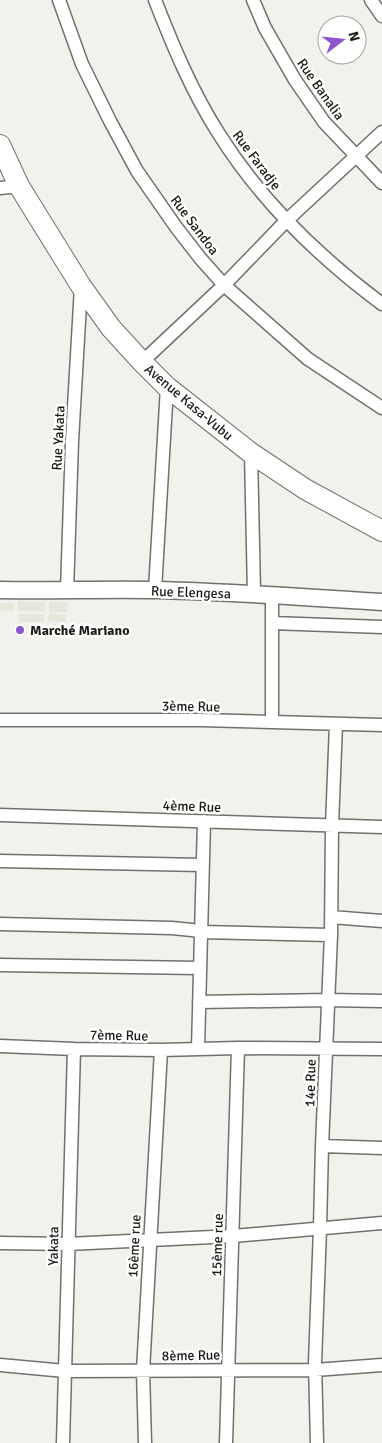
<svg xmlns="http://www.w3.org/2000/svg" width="382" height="1443" font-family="Signika,sans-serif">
<rect width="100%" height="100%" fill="#f2f2ec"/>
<!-- built -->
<path fill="#e7e7d9" d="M 18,601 L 45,602 L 45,612 L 18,611 Z
M 49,602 L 68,602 L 67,612 L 49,612 Z
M 0,603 L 14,603 L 13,611 L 0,610 Z
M 49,613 L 67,615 L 66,623 L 48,621 Z
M 19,614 L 44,614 L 44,622 L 19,622 Z"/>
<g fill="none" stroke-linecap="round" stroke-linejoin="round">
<!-- minor casing -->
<g stroke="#71716b" stroke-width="15">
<path id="minor" d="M 59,0 L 82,64 L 110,121 L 137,171 L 176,227 L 200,258 L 224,285 L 308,359 L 382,408
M 155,0 C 173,46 192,92 219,134 C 261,201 319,257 382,304
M 253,0 L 265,28 L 295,80 L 324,122 L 382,183
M 371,0 L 382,16
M 0,188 L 19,186
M 142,362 L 224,285 L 286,221 L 382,132
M 251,453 L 254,593
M 155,590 L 167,387
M 67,591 L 72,441 L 81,287
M 272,594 L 272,722
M 272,623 L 382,627
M 0,720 L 201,720 L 382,725
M 0,815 L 382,827
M 0,861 L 202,865
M 331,917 L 382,921
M 0,924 L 172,928 L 192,930 L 201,932 L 331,935
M 0,965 L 199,968
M 199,1002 L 327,1000 L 382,1001
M 0,1046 L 74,1049 L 161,1050 L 238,1048 L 382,1049
M 198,1049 L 204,821
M 322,1146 L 382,1148
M 0,1243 L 68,1244 L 233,1236 L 382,1223
M 0,1365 L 65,1371 L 315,1370 L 382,1365
M 63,1443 L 74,1049
M 145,1443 L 143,1371 L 161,1050
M 226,1443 L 238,1048
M 317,1443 L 315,1363 L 320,1228 L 322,1146 L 331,935 L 332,826 L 336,724"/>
</g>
<!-- tertiary casing -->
<g stroke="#71716b" stroke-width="19">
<path id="tertiary" d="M 0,590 C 52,591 105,589 157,590 C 232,592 307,597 382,602"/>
</g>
<!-- primary casing -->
<g stroke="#71716b" stroke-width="22">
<path id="primary" d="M 0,145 L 19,186 L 81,286 L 111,328 L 142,362 L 167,387 L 251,453 L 305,489 L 382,531"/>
</g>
<!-- minor -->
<use href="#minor" stroke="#fff" stroke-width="12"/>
<!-- tertiary -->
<use href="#tertiary" stroke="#fff" stroke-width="16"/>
<!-- primary -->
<use href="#primary" stroke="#fff" stroke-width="20"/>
</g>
<!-- markers -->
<circle fill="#8a55cd" stroke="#fffffe" stroke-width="2" cx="20" cy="630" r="5"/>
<g text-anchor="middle" stroke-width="5" stroke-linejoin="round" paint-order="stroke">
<!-- street labels -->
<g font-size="14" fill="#1c1c1a" stroke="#fffffe">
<text transform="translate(321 89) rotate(55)" y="5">Rue Banalia</text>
<text transform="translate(257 160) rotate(53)" y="5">Rue Faradje</text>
<text transform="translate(195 225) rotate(53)" y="5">Rue Sandoa</text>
<text transform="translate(189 402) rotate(40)" y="5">Avenue Kasa-Vubu</text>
<text transform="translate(58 438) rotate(-87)" y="5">Rue Yakata</text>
<text transform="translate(191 592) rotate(2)" y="5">Rue Elengesa</text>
<text transform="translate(191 706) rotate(1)" y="5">3ème Rue</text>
<text transform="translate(192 806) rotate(2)" y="5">4ème Rue</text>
<text transform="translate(119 1035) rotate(1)" y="5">7ème Rue</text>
<text transform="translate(310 1083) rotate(-88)" y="5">14e Rue</text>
<text transform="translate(217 1245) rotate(-88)" y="5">15ème rue</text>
<text transform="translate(53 1246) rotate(-89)" y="5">Yakata</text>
<text transform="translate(134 1246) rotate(-87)" y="5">16ème rue</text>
<text transform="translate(191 1355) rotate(-1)" y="5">8ème Rue</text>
</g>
<!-- poi labels -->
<g font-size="14" font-weight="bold" fill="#1c1c1a" stroke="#fffffe" text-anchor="start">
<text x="30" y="635">Marché Mariano</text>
</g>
</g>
<!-- north arrow -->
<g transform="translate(342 40) rotate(74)"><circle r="24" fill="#fffffe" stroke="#a4a4a3"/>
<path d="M0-4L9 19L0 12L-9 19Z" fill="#8a55cd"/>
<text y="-8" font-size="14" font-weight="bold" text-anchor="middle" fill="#1c1c1a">N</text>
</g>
</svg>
